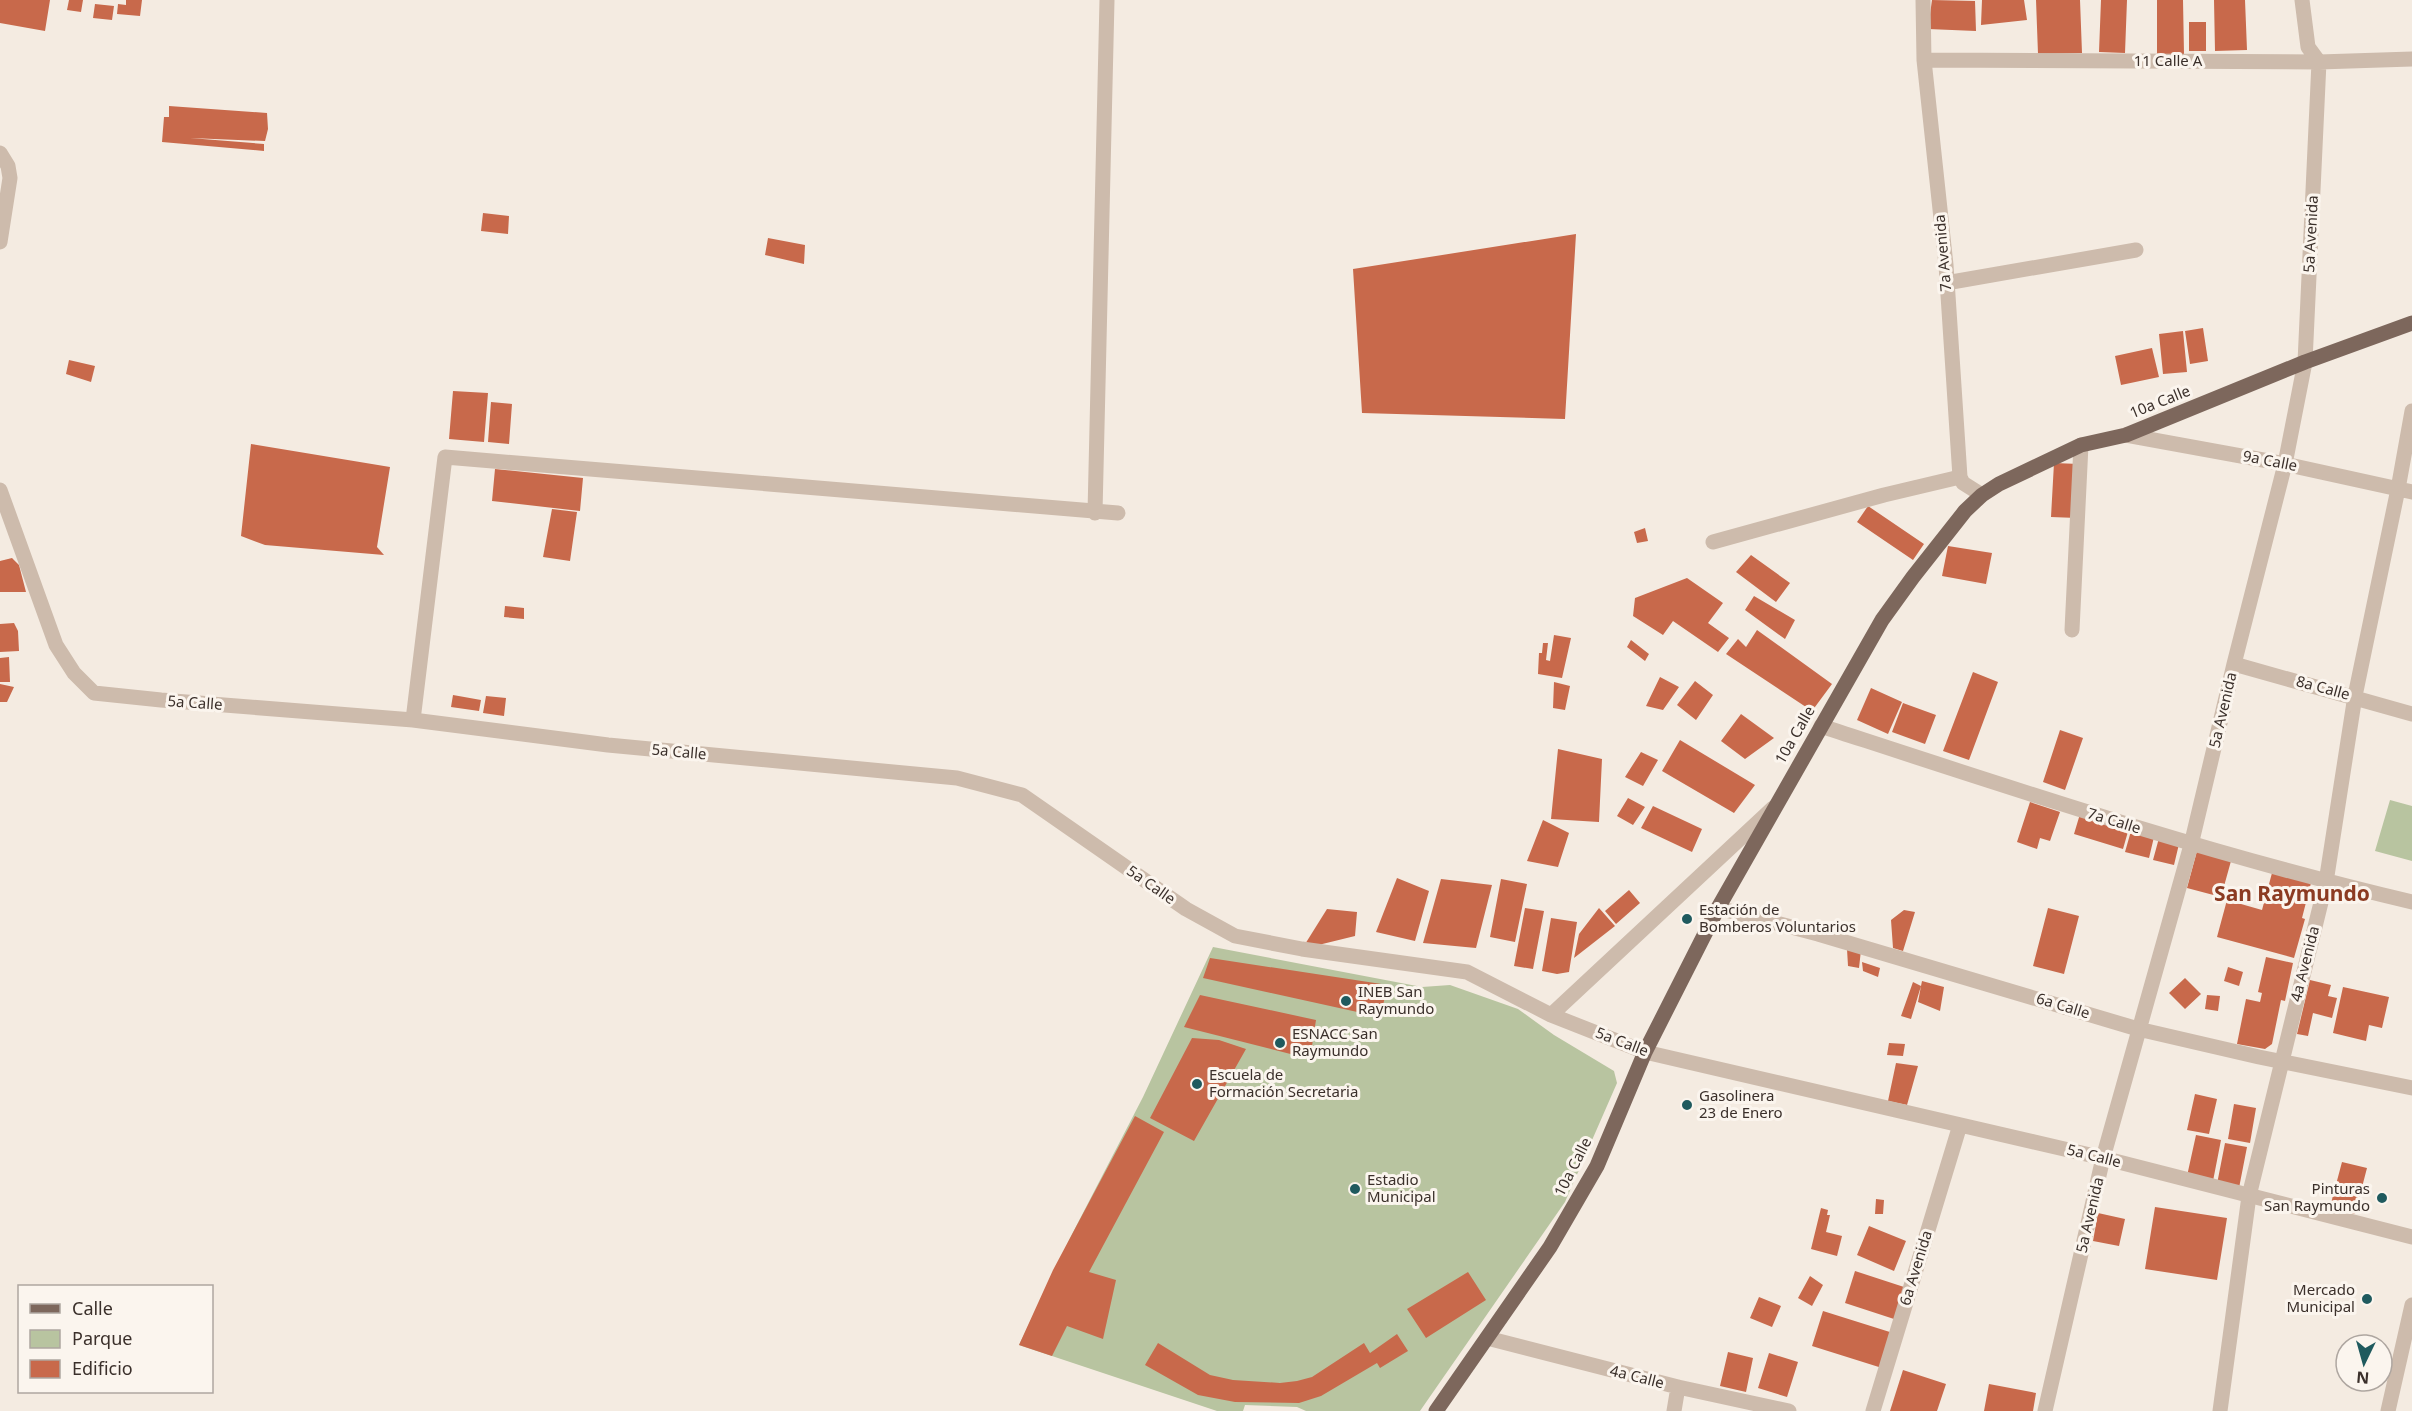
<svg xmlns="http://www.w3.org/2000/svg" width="2412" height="1411" font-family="'Noto Sans',sans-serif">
<rect width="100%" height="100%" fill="#f4ebe1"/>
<!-- green -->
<path fill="#b8c4a0" d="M 2390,800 L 2412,806 L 2412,861 L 2375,851 Z
M 1213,947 L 1422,987 L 1450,985 L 1518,1009 L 1554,1035 L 1614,1071 L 1617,1083 L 1565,1202 L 1420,1411 L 1306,1411 L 1297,1407 L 1245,1405 L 1243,1411 L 1217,1411 L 1019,1345 L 1070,1238 L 1143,1097 Z"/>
<!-- building -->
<path fill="#c8694b" d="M 0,0 L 50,0 L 45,31 L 0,23 Z
M 69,0 L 83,0 L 81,12 L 67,10 Z
M 126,0 L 142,0 L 140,16 L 117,14 L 118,4 L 126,5 Z
M 1932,0 L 1975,1 L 1976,31 L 1928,29 Z
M 1982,0 L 2024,0 L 2027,20 L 1981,25 Z
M 2036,0 L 2080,0 L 2082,53 L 2038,54 Z
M 2101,0 L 2127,0 L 2125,53 L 2099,52 Z
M 2157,0 L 2183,0 L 2184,54 L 2157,54 Z
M 2214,0 L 2245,0 L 2247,50 L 2215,51 Z
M 95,4 L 114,6 L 112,20 L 93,18 Z
M 2189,22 L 2206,22 L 2206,51 L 2189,51 Z
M 169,106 L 267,113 L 268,129 L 265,141 L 190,138 L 264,144 L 264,151 L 162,142 L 164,117 L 169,117 Z
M 483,213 L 509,216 L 508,234 L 481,231 Z
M 1576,234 L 1565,419 L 1362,413 L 1353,269 Z
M 768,238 L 805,245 L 804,264 L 765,255 Z
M 2203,328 L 2208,361 L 2190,364 L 2185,331 Z
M 2183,331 L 2187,372 L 2163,374 L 2159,334 Z
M 2152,348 L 2159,377 L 2121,385 L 2115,356 Z
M 69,360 L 95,366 L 91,382 L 66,374 Z
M 453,391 L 488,393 L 484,442 L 449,439 Z
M 491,402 L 512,404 L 509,444 L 488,442 Z
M 251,444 L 390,467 L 377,547 L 384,555 L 265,545 L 241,536 Z
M 2054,463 L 2079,464 L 2077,518 L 2051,517 Z
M 495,469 L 583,478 L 580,511 L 492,501 Z
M 1868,506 L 1924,544 L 1913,560 L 1857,522 Z
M 552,509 L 577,512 L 570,561 L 543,557 Z
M 1645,528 L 1648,541 L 1637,543 L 1634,532 Z
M 1948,546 L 1992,553 L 1986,584 L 1942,576 Z
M 1751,555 L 1790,583 L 1776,602 L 1736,572 Z
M 12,558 L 19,565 L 26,592 L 0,592 L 0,561 Z
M 1687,578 L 1723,603 L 1708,623 L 1729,638 L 1718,652 L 1673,621 L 1663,635 L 1633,616 L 1635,598 Z
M 1754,596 L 1795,620 L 1785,639 L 1745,610 Z
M 505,606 L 524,608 L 524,619 L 504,617 Z
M 14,623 L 18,631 L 19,651 L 0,652 L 0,624 Z
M 1757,630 L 1832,684 L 1812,711 L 1726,654 L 1738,639 L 1746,647 Z
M 1554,635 L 1571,638 L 1562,678 L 1538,674 L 1539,653 L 1542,653 L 1543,643 L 1548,643 L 1546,660 L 1550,661 Z
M 1631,640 L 1649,654 L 1645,661 L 1627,647 Z
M 9,657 L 10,682 L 0,682 L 0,658 Z
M 1973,672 L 1998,682 L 1969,760 L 1943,751 Z
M 1660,677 L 1679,687 L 1663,710 L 1646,706 Z
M 1695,681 L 1713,695 L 1696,720 L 1677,705 Z
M 1554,682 L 1570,686 L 1565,710 L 1553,708 Z
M 0,684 L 14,687 L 7,702 L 0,702 Z
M 1871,688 L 1902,702 L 1888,734 L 1857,720 Z
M 453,695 L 481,700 L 479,711 L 451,707 Z
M 486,696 L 506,698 L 504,716 L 483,713 Z
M 1903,703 L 1936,715 L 1925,744 L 1892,732 Z
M 1741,714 L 1774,738 L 1745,759 L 1721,741 Z
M 2060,730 L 2083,738 L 2065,790 L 2043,782 Z
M 1680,740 L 1755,785 L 1734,813 L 1662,771 Z
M 1558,749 L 1602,759 L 1599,822 L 1551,819 Z
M 1641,752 L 1658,760 L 1643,786 L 1625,777 Z
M 1628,798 L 1645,807 L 1633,825 L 1617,816 Z
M 2030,802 L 2060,812 L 2050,841 L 2040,838 L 2037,849 L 2017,842 Z
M 1653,806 L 1702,829 L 1692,852 L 1641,828 Z
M 2080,814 L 2129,828 L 2123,849 L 2074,834 Z
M 1543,820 L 1569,833 L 1558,867 L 1527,861 Z
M 2131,831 L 2154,837 L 2149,858 L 2125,852 Z
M 2159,838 L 2179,844 L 2174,865 L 2153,860 Z
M 2197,851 L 2231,861 L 2221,897 L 2187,888 Z
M 2272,873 L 2311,883 L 2302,918 L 2305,919 L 2294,958 L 2217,937 L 2227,900 L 2262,910 Z
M 1397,878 L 1429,891 L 1415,941 L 1376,932 Z
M 1441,879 L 1492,885 L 1476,948 L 1423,943 Z
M 1501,879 L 1527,884 L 1515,942 L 1490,937 Z
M 1629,890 L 1640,903 L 1616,924 L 1605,911 Z
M 1525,908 L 1544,911 L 1533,969 L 1514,966 Z
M 1599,908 L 1615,926 L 1574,958 L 1579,934 Z
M 2048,908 L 2079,916 L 2064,974 L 2033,966 Z
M 1327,909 L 1357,912 L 1355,936 L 1302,949 Z
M 1904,910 L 1915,912 L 1903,951 L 1893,948 L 1891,920 Z
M 1551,918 L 1577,922 L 1569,972 L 1557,974 L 1542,971 Z
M 1847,949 L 1861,950 L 1859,968 L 1848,966 Z
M 2266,957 L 2293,963 L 2285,1001 L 2281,1000 L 2272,1044 L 2265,1049 L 2237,1044 L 2246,999 L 2260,1002 L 2262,993 L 2258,992 Z
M 1210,958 L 1388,985 L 1380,1017 L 1203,978 Z
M 1862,962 L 1880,968 L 1878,977 L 1863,971 Z
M 2228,967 L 2243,972 L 2239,986 L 2224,981 Z
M 2185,978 L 2201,994 L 2185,1009 L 2169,993 Z
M 2310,980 L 2331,985 L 2328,996 L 2337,998 L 2332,1018 L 2313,1013 L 2308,1036 L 2297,1034 Z
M 1922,981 L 1944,987 L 1940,1011 L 1918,1002 L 1921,986 L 1911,1019 L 1901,1016 L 1913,982 L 1921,986 Z
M 2343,987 L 2389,997 L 2382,1028 L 2369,1025 L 2366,1041 L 2333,1033 Z
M 1200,995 L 1316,1020 L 1310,1059 L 1184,1027 Z
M 2207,995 L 2220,996 L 2218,1011 L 2205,1009 Z
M 1192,1038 L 1219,1040 L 1246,1049 L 1194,1141 L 1150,1118 Z
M 1889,1043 L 1905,1044 L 1903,1056 L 1887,1055 Z
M 1896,1063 L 1918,1066 L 1907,1105 L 1888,1101 Z
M 2195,1094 L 2217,1099 L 2209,1134 L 2187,1130 Z
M 2234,1104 L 2256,1108 L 2250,1143 L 2228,1139 Z
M 1135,1116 L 1164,1132 L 1089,1272 L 1116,1280 L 1103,1339 L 1067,1326 L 1052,1356 L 1019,1345 L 1053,1270 Z
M 2196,1135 L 2221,1140 L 2213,1181 L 2187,1176 Z
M 2225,1143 L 2247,1147 L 2239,1188 L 2217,1184 Z
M 2342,1162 L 2367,1168 L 2355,1214 L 2330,1207 Z
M 1876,1199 L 1884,1200 L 1883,1214 L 1875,1214 Z
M 2155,1207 L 2227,1218 L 2217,1280 L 2145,1269 Z
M 1821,1208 L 1828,1210 L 1827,1215 L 1830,1215 L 1826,1232 L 1842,1236 L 1837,1256 L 1811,1249 Z
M 2098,1213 L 2125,1219 L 2119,1246 L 2093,1241 Z
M 1869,1226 L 1906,1241 L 1894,1271 L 1857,1255 Z
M 1855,1271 L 1904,1287 L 1894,1319 L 1845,1303 Z
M 1468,1272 L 1486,1300 L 1426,1338 L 1407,1309 Z
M 1810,1276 L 1823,1285 L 1812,1306 L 1798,1298 Z
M 1759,1297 L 1781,1306 L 1772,1327 L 1750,1318 Z
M 1823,1311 L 1893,1333 L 1882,1368 L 1812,1346 Z
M 1397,1334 L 1408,1351 L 1380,1368 L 1377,1363 L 1321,1396 L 1299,1403 L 1235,1402 L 1198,1395 L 1145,1365 L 1158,1343 L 1210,1375 L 1233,1380 L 1280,1383 L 1297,1381 L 1312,1377 L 1364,1343 L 1370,1353 Z
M 1728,1352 L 1753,1358 L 1746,1392 L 1720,1386 Z
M 1769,1353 L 1798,1362 L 1787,1397 L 1758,1388 Z
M 1903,1370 L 1946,1384 L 1937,1411 L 1890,1411 Z
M 1989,1384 L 2036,1393 L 2033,1411 L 1984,1411 Z"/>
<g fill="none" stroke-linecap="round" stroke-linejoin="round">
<!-- minor -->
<path stroke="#cdbbac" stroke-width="15" d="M 1923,0 L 1924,60 L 1946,265 L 1960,477 L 1963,483 L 1982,495
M 1924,60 L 2319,62 L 2412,59
M 0,153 L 8,166 L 10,178 L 0,242
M 1946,283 L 2136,250
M 2126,435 L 2285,464 L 2412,492
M 0,490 L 56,645 L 74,673 L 94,693 L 161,700 L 413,720 L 608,745 L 957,778 L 1022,795 L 1186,909 L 1235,936 L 1302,949 L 1467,972 L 1551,1015 L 1645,1052
M 1095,513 L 1107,0
M 1713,542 L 1884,495 L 1960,477
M 2072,630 L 2081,445
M 2234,664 L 2412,714
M 413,720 L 445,457 L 1118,513
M 1821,726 C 2017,790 2211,855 2412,902
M 1718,908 L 1818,934 L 2138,1029 L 2259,1057 L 2412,1088
M 1551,1015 L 1773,808
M 1487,1338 L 1678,1387 L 1789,1411
M 1674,1411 L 1678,1387
M 2045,1411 L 2103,1158 L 2191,845 L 2234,664 L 2285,464 L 2305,362 L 2319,62 L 2308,47 L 2302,0
M 2220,1411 L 2249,1196 L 2326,882 L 2355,696 L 2398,489 L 2412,411
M 2388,1411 L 2412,1305"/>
<!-- tertiary -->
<path stroke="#cdbbac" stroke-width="15" d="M 1645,1052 L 2103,1158 L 2412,1237
M 1873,1411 L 1960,1125"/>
<!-- primary -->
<path stroke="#7d675c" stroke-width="15" d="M 1436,1411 L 1550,1247 L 1597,1166 L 1645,1052 L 1718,908 L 1882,620 L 1913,577 L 1965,511 L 1982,495 L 1999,484 L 2081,445 L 2126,435 L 2305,362 L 2412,323"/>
</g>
<!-- markers -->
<g fill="#1f5a5e" stroke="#fbf5ee" stroke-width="2">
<circle cx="1687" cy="919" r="6"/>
<circle cx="1346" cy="1001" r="6"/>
<circle cx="1280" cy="1043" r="6"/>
<circle cx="1197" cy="1084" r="6"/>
<circle cx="1687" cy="1105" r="6"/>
<circle cx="1355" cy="1189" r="6"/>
<circle cx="2382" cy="1198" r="6"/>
<circle cx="2367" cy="1299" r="6"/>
</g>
<g text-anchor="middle" stroke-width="6" stroke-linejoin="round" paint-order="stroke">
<!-- street labels -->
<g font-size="15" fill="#3b302b" stroke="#fbf5ee">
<text x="2168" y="66">11 Calle A</text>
<text transform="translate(2311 234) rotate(-87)" y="5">5a Avenida</text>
<text transform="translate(1943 253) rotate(-95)" y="5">7a Avenida</text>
<text transform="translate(2160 402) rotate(-22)" y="5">10a Calle</text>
<text transform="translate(2270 461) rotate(11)" y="5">9a Calle</text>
<text transform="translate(2323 688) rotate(15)" y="5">8a Calle</text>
<text transform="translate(195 703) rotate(4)" y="5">5a Calle</text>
<text transform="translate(2223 710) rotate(-77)" y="5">5a Avenida</text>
<text transform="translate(1795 735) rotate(-60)" y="5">10a Calle</text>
<text transform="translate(679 752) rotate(5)" y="5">5a Calle</text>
<text transform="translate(2114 821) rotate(17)" y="5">7a Calle</text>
<text transform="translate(1151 885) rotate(35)" y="5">5a Calle</text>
<text transform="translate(2305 964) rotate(-76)" y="5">4a Avenida</text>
<text transform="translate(2063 1006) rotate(17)" y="5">6a Calle</text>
<text transform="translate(1622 1042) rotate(21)" y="5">5a Calle</text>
<text transform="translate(2094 1156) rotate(14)" y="5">5a Calle</text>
<text transform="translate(1573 1167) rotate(-63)" y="5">10a Calle</text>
<text transform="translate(2090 1215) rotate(-77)" y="5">5a Avenida</text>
<text transform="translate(1916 1268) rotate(-73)" y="5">6a Avenida</text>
<text transform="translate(1637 1377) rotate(14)" y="5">4a Calle</text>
</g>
<!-- poi labels -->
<g font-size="15" fill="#3b302b" stroke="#fbf5ee" text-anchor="start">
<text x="1699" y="915">Estación de<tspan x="1699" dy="17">Bomberos Voluntarios</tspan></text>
<text x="1358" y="997">INEB San<tspan x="1358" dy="17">Raymundo</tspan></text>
<text x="1292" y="1039">ESNACC San<tspan x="1292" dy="17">Raymundo</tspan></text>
<text x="1209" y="1080">Escuela de<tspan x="1209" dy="17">Formación Secretaria</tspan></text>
<text x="1699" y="1101">Gasolinera<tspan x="1699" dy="17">23 de Enero</tspan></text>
<text x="1367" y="1185">Estadio<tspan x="1367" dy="17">Municipal</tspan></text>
<text x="2370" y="1194" text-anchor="end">Pinturas<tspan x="2370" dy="17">San Raymundo</tspan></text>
<text x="2355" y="1295" text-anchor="end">Mercado<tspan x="2355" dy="17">Municipal</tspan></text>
</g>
<!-- district labels -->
<g font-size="21" font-weight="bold" fill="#8c3b22" stroke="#fbf5ee">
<text x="2292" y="901">San Raymundo</text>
</g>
</g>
<!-- legend -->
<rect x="18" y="1285" width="195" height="108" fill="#fbf5ee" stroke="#aea6a0" stroke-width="1.5"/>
<rect x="30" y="1304" width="30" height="9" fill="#7d675c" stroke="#aea6a0" stroke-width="1.5"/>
<text x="72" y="1315" font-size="18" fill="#3b302b">Calle</text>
<rect x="30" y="1330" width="30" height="18" fill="#b8c4a0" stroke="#aea6a0" stroke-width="1.5"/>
<text x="72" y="1345" font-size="18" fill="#3b302b">Parque</text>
<rect x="30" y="1360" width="30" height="18" fill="#c8694b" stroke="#aea6a0" stroke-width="1.5"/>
<text x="72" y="1375" font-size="18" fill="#3b302b">Edificio</text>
<!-- north arrow -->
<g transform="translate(2364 1363) rotate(185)"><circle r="28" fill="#fbf5ee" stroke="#aea6a0" stroke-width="1.5"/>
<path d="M0-4.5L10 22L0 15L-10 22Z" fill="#1f5a5e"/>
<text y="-9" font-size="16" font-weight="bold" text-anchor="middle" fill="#3b302b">N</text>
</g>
</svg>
